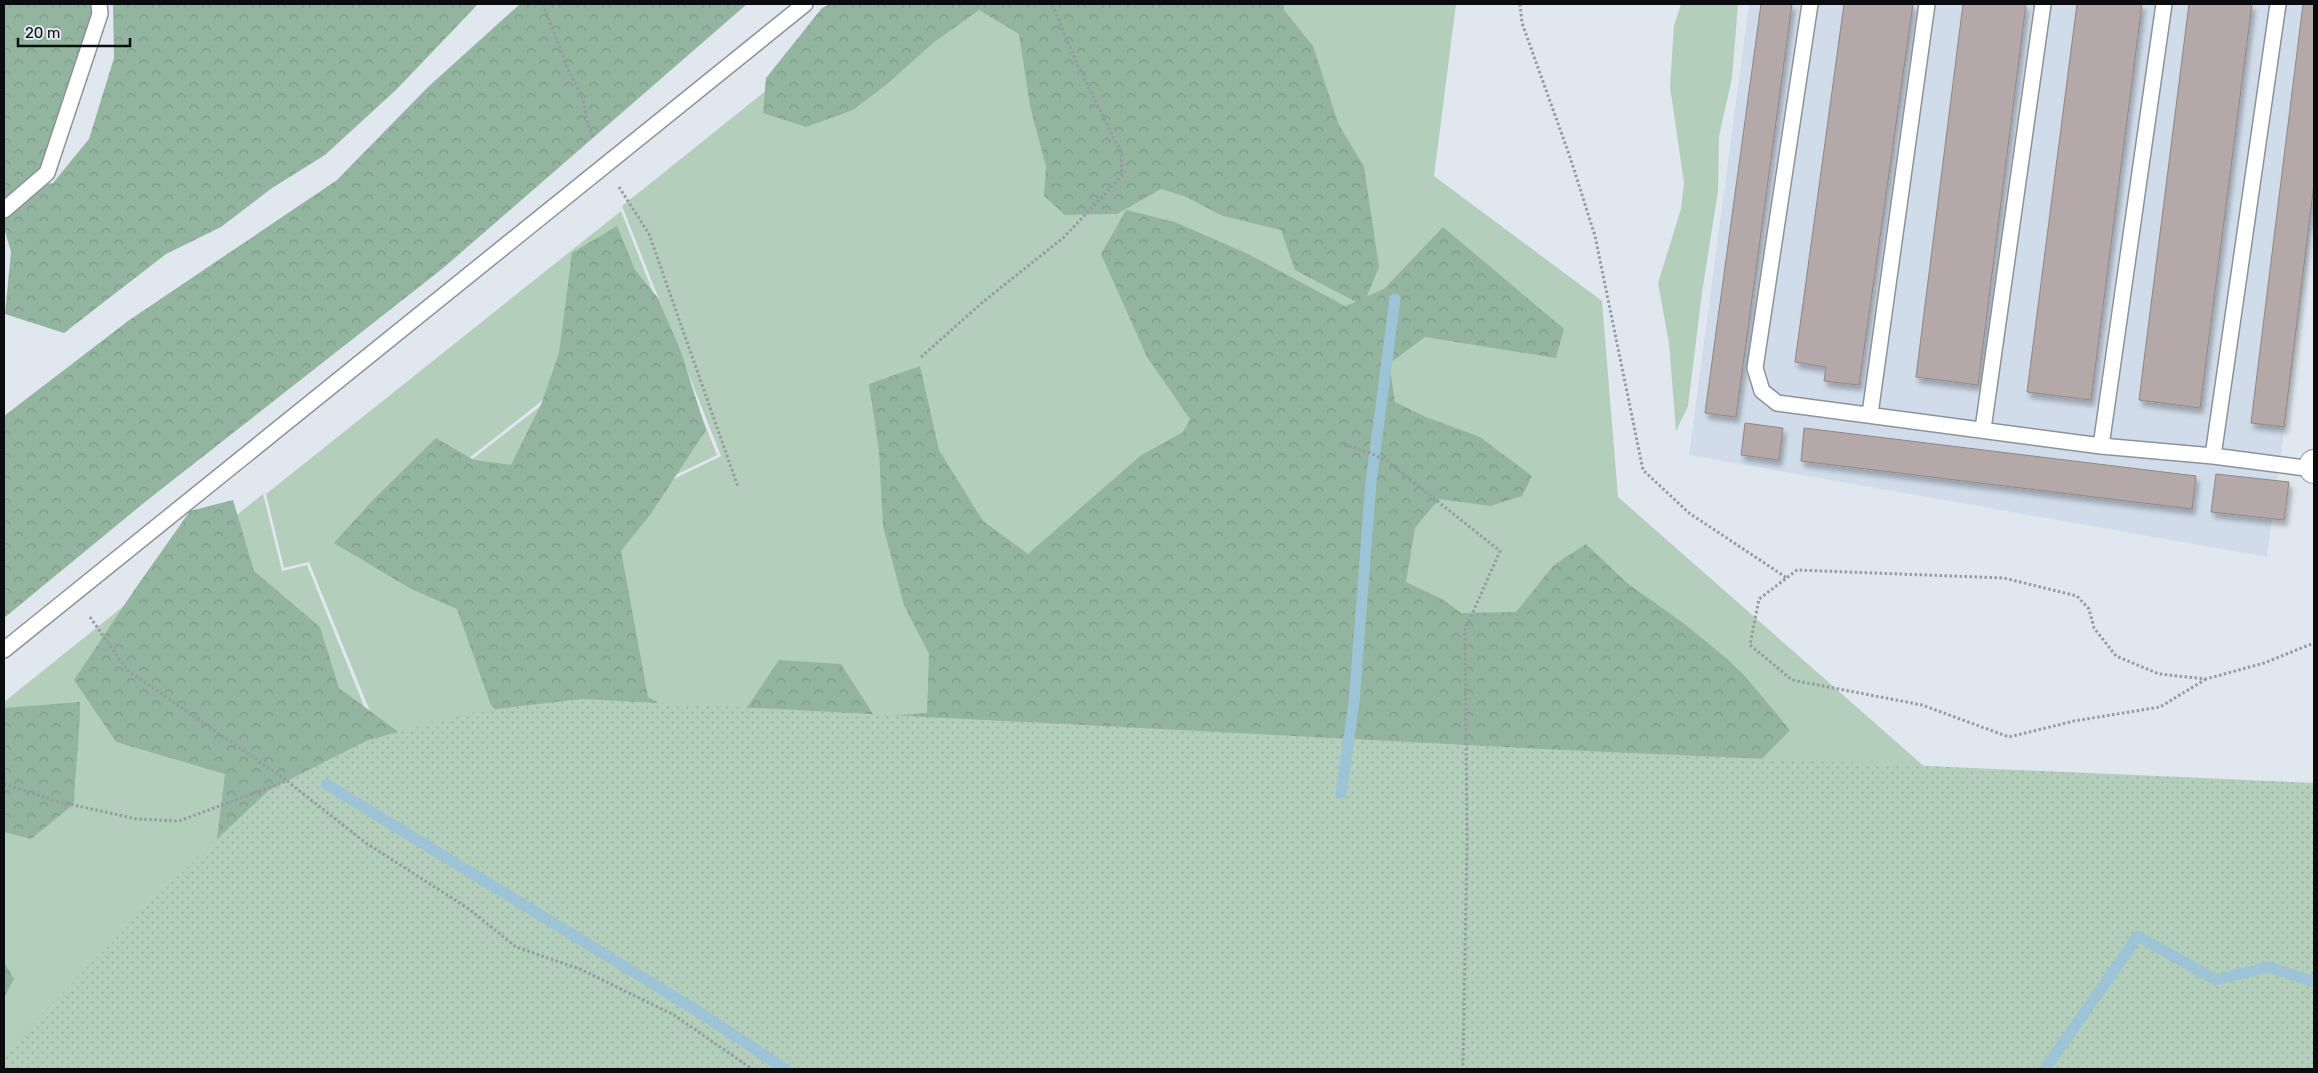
<svg xmlns="http://www.w3.org/2000/svg" width="2318" height="1073" font-family="Rubik,sans-serif">
<defs>
<pattern id="forest-crowns" width="20" height="18" patternUnits="userSpaceOnUse" patternTransform="scale(1.25)"><rect width="20" height="18" fill="#93b49e"/><path d="M2 6a3 3 0 1 1 6 0M12 15a3 3 0 1 1 6 0" fill="none" stroke="#7d9a87"/></pattern>
<pattern id="park-dots" width="8" height="8" patternUnits="userSpaceOnUse" patternTransform="scale(1.25)"><rect width="8" height="8" fill="#b4cebc"/><path d="M2 2h.1M6 6h.1" fill="none" stroke="#99b0a0" stroke-width="1.8" stroke-linecap="round"/></pattern>
<filter id="shadow"><feDropShadow dx="3" dy="5.5" stdDeviation="2.5" flood-color="#0004"/></filter>
</defs>
<rect width="100%" height="100%" fill="#e1e7ef"/>
<!-- built -->
<path fill="#d1dcea" d="M 1749,4 L 2314,4 L 2314,231 L 2311,231 L 2267,557 L 1689,455 Z"/>
<!-- green -->
<path fill="#b4cebc" d="M 874,4 L 1456,4 L 1434,176 L 1602,301 L 1618,497 L 2268,1069 L 4,1069 L 4,702 L 263,494 L 282,571 L 307,565 L 386,760 L 557,870 L 453,474 L 597,362 L 655,488 L 721,456 L 622,206 Z
M 1681,4 L 1738,4 L 1732,78 L 1719,136 L 1718,191 L 1702,293 L 1688,406 L 1676,431 L 1669,343 L 1658,283 L 1681,209 L 1684,183 L 1670,87 L 1674,25 Z
M 621,211 L 717,455 L 657,484 L 598,357 L 450,473 L 564,800 L 389,758 L 309,562 L 284,568 L 266,494 Z"/>
<!-- forest -->
<path fill="url(#forest-crowns)" d="M 4,4 L 91,4 L 93,39 L 47,173 L 32,186 L 53,183 L 89,139 L 114,58 L 113,4 L 478,4 L 397,89 L 325,155 L 272,188 L 221,227 L 166,254 L 64,333 L 5,314 L 11,252 L 4,228 Z
M 520,4 L 747,4 L 442,269 L 145,502 L 4,618 L 4,416 L 128,321 L 337,180 L 428,87 Z
M 830,4 L 1284,4 L 1284,10 L 1313,46 L 1338,123 L 1364,167 L 1379,267 L 1367,296 L 1384,289 L 1443,227 L 1564,329 L 1556,358 L 1425,337 L 1389,364 L 1395,402 L 1426,417 L 1480,437 L 1532,476 L 1522,496 L 1490,506 L 1439,499 L 1415,528 L 1406,582 L 1442,599 L 1461,613 L 1516,612 L 1554,565 L 1586,544 L 1627,583 L 1686,625 L 1726,658 L 1744,675 L 1790,730 L 1759,762 L 621,1069 L 216,846 L 225,774 L 116,742 L 74,680 L 135,589 L 190,511 L 233,500 L 254,571 L 320,627 L 339,688 L 404,736 L 534,765 L 490,703 L 457,609 L 411,589 L 334,543 L 371,502 L 436,438 L 474,460 L 511,465 L 542,402 L 559,353 L 572,253 L 617,226 L 635,270 L 658,298 L 681,352 L 706,430 L 650,515 L 621,551 L 648,697 L 721,738 L 744,712 L 779,660 L 841,664 L 875,717 L 927,713 L 929,654 L 904,605 L 883,526 L 879,451 L 869,384 L 920,366 L 939,450 L 983,521 L 1028,554 L 1140,456 L 1183,432 L 1190,419 L 1147,357 L 1101,254 L 1126,210 L 1175,222 L 1250,255 L 1345,306 L 1356,302 L 1295,270 L 1281,230 L 1223,216 L 1184,196 L 1161,189 L 1117,214 L 1065,215 L 1044,196 L 1046,167 L 1030,106 L 1019,34 L 979,10 L 933,43 L 886,85 L 853,110 L 806,127 L 763,113 L 766,78 L 822,8 Z
M 80,702 C 80,736 75,770 74,804 L 31,839 L 4,832 L 4,708 Z
M 4,962 L 14,979 L 4,998 Z"/>
<!-- park -->
<path fill="url(#park-dots)" d="M 582,699 L 1564,750 L 2314,783 L 2314,1069 L 4,1069 L 4,1053 L 157,896 L 269,790 L 368,740 L 479,711 Z"/>
<g fill="none" stroke-linecap="round" stroke-linejoin="round">
<!-- stream -->
<path stroke="#9dc3d6" stroke-width="11" d="M 326,784 L 699,1012 L 785,1069
M 1341,793 L 1354,703 L 1371,482 L 1395,299
M 2045,1069 L 2138,936 L 2216,980 L 2268,967 L 2314,982"/>
</g>
<!-- building -->
<path fill="#b4a9a8" stroke="#908685" filter="url(#shadow)" d="M 1761,4 L 1792,4 L 1736,417 L 1705,413 Z
M 1844,4 L 1913,4 L 1859,385 L 1824,381 L 1826,367 L 1795,362 Z
M 1963,4 L 2026,4 L 1978,385 L 1916,377 Z
M 2077,4 L 2142,4 L 2091,400 L 2027,392 Z
M 2189,4 L 2252,4 L 2200,408 L 2139,400 Z
M 2303,4 L 2314,4 L 2314,184 L 2284,427 L 2251,423 Z
M 1745,423 L 1783,428 L 1779,460 L 1741,455 Z
M 1804,428 L 2196,476 L 2192,509 L 1801,461 Z
M 2216,474 L 2289,482 L 2284,520 L 2211,512 Z"/>
<g fill="none" stroke-linecap="round" stroke-linejoin="round">
<!-- lane casing -->
<g stroke="#8c9299" stroke-width="18">
<path id="lane" d="M 1810,4 L 1755,368 L 1762,391 L 1777,403 L 2101,446 L 2213,456 L 2313,469
M 4,210 L 47,173 L 100,14 L 99,4
M 1870,414 L 1927,4
M 1983,429 L 2043,4
M 2101,446 L 2164,4
M 2213,456 L 2278,4
M 4,650 L 805,4"/>
</g>
<!-- street casing -->
<g stroke="#8c9299" stroke-width="30">
<path id="street" d="M 2314,464 L 2314,469"/>
</g>
<!-- path -->
<path stroke="#969ba1" stroke-width="3" stroke-dasharray="2.5 2.5" stroke-linecap="butt" d="M 543,4 L 570,74 L 583,99 L 588,126 L 594,139
M 1520,4 L 1522,23 L 1570,157 L 1595,236 L 1643,470 L 1689,513 L 1787,578
M 619,187 L 649,234 L 738,487
M 921,357 L 984,301 L 1063,238 L 1122,176 L 1121,152 L 1077,64 L 1052,4
M 1344,445 L 1368,452 L 1387,461 L 1500,551 L 1465,630 L 1467,841 L 1463,1069
M 90,617 L 127,670 L 286,780
M 2206,679 L 2160,707 L 2074,721 L 2009,737 L 1922,705 L 1792,680 L 1750,645 L 1759,599 L 1797,570 L 2004,578 L 2077,596 L 2089,609 L 2094,628 L 2116,656 L 2159,674 L 2206,679 L 2264,663 L 2314,643
M 4,784 L 60,802 L 137,819 L 179,821 L 287,781 L 366,843 L 469,909 L 516,947 L 580,969 L 674,1015 L 752,1069"/>
<!-- lane -->
<use href="#lane" stroke="#fff" stroke-width="15"/>
<!-- street -->
<use href="#street" stroke="#fff" stroke-width="28"/>
</g>
<!-- border -->
<rect width="2318" height="1073" fill="none" stroke="#0a0c0f" stroke-width="10"/>
<!-- scale -->
<path d="M18 38v8h112v-8" fill="none" stroke="#0a0c0f" stroke-width="2.5"/>
<text x="25" y="38" font-size="15" fill="#0a0c0f" stroke="#e1e7ef" stroke-width="4" paint-order="stroke">20 m</text>
</svg>
